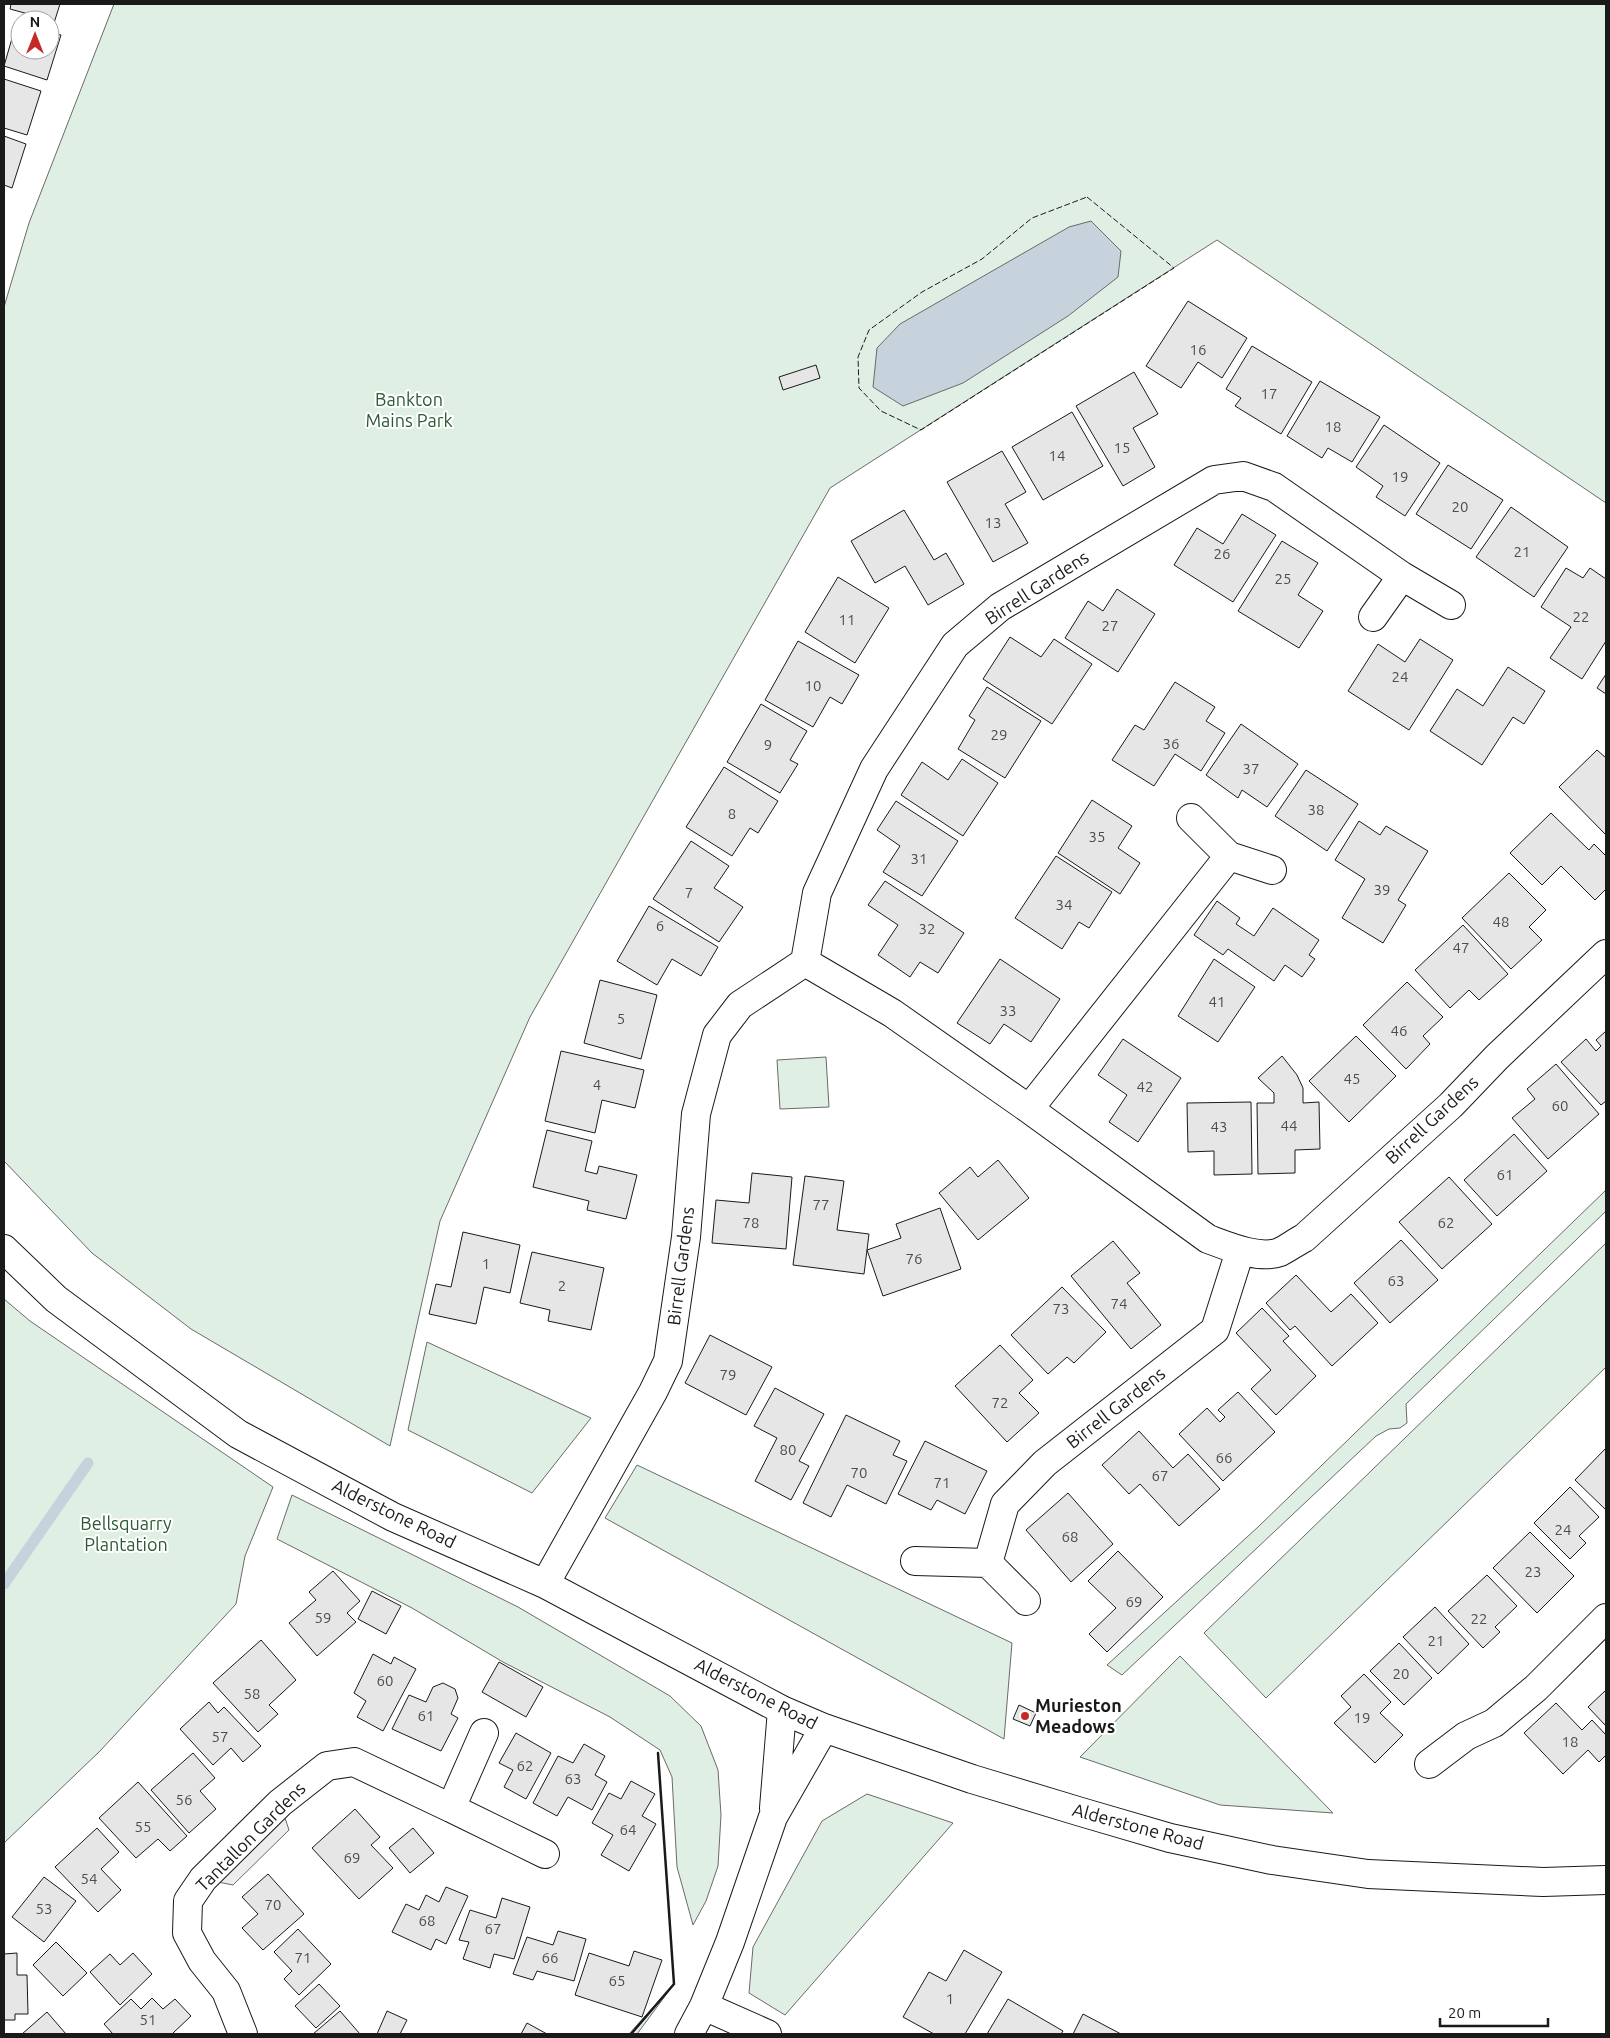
<svg xmlns="http://www.w3.org/2000/svg" width="1610" height="2038" font-family="Ubuntu,sans-serif">
<rect width="100%" height="100%" fill="#fff"/>
<!-- green -->
<path fill="#e0efe3" stroke="#6a6a6a" d="M 114,4 L 1606,4 L 1606,503 L 1217,240 L 830,488 L 530,1017 L 440,1221 L 390,1446 L 191,1329 L 92,1253 L 4,1161 L 4,307 L 29,223 Z
M 826,1057 L 829,1107 L 780,1109 L 777,1060 Z
M 1606,1190 L 1606,1211 L 1406,1404 L 1407,1423 L 1400,1428 L 1389,1429 L 1376,1436 L 1122,1675 L 1107,1665 L 1258,1527 Z
M 1606,1243 L 1606,1367 L 1266,1698 L 1204,1633 Z
M 4,1299 L 30,1321 L 273,1487 L 245,1556 L 236,1604 L 100,1751 L 4,1843 Z
M 427,1342 L 591,1418 L 532,1493 L 408,1430 Z
M 637,1465 L 1012,1643 L 1004,1739 L 605,1518 Z
M 292,1495 L 518,1607 L 670,1696 L 701,1726 L 718,1770 L 721,1815 L 718,1866 L 706,1901 L 693,1925 L 677,1867 L 672,1777 L 660,1750 L 610,1717 L 503,1662 L 412,1608 L 277,1539 Z
M 1180,1656 L 1333,1813 L 1220,1805 L 1080,1757 Z
M 867,1794 L 953,1823 L 785,2015 L 749,1993 L 753,1947 L 822,1821 Z
M 674,1984 L 637,2034 L 629,2034 Z"/>
<!-- parking -->
<path fill="#ededed" stroke="#6a6a6a" d="M 280,1803 L 289,1830 L 233,1885 L 203,1879 Z"/>
<!-- water -->
<path fill="#c6d2dc" stroke="#6a6a6a" d="M 1091,221 L 1121,251 L 1118,277 L 1068,316 L 963,383 L 903,406 L 873,387 L 877,348 L 900,324 L 1069,227 Z"/>
<g fill="none" stroke-linecap="round" stroke-linejoin="round">
<!-- stream -->
<path stroke="#c6d2dc" stroke-width="11" d="M 4,1584 L 88,1463"/>
</g>
<!-- building -->
<path fill="#e6e6e6" stroke="#1a1a1a" d="M 11,4 L 60,4 L 54,23 L 50,20 L 10,9 Z
M 17,21 L 20,22 L 20,50 L 50,50 L 50,32 L 61,35 L 47,80 L 4,66 Z
M 4,79 L 41,91 L 27,135 L 4,128 Z
M 4,136 L 26,144 L 12,188 L 4,185 Z
M 1188,301 L 1247,338 L 1222,378 L 1198,362 L 1181,388 L 1146,366 Z
M 1252,346 L 1312,382 L 1281,434 L 1235,406 L 1241,398 L 1226,389 Z
M 816,365 L 820,378 L 783,390 L 779,377 Z
M 1134,372 L 1158,414 L 1133,428 L 1155,467 L 1123,486 L 1076,406 Z
M 1320,381 L 1380,417 L 1352,462 L 1328,448 L 1322,458 L 1287,436 Z
M 1072,412 L 1103,466 L 1043,500 L 1012,447 Z
M 1384,425 L 1440,463 L 1405,516 L 1376,497 L 1383,486 L 1356,467 Z
M 1002,451 L 1026,492 L 1005,504 L 1028,543 L 993,562 L 947,482 Z
M 1448,465 L 1503,500 L 1471,549 L 1416,514 Z
M 1511,507 L 1568,547 L 1534,597 L 1476,557 Z
M 904,510 L 934,560 L 946,553 L 964,584 L 928,605 L 905,566 L 875,583 L 851,541 Z
M 1242,514 L 1276,535 L 1233,602 L 1174,565 L 1197,528 L 1223,544 Z
M 1282,541 L 1318,563 L 1298,595 L 1323,611 L 1299,648 L 1238,611 Z
M 1566,568 L 1583,578 L 1590,568 L 1606,579 L 1606,641 L 1582,679 L 1550,658 L 1571,627 L 1541,607 Z
M 838,577 L 889,608 L 855,663 L 805,632 Z
M 1117,589 L 1155,614 L 1118,672 L 1065,638 L 1088,601 L 1103,611 Z
M 1010,637 L 1041,657 L 1054,639 L 1092,664 L 1052,724 L 983,679 Z
M 1420,639 L 1453,660 L 1409,730 L 1348,691 L 1378,644 L 1405,662 Z
M 798,641 L 859,675 L 842,704 L 830,697 L 813,727 L 765,700 Z
M 1508,667 L 1545,691 L 1524,724 L 1513,717 L 1482,765 L 1430,731 L 1457,689 L 1483,706 Z
M 1606,674 L 1606,694 L 1597,688 Z
M 1175,682 L 1215,707 L 1206,721 L 1225,733 L 1201,771 L 1175,754 L 1154,786 L 1112,760 L 1135,725 L 1144,730 Z
M 987,687 L 1041,721 L 1005,778 L 958,749 L 975,720 L 969,716 Z
M 761,704 L 807,731 L 790,760 L 798,764 L 780,793 L 727,762 Z
M 1241,724 L 1298,764 L 1267,807 L 1242,790 L 1238,798 L 1206,775 Z
M 1597,750 L 1606,758 L 1606,835 L 1559,787 Z
M 962,759 L 998,783 L 963,836 L 901,795 L 922,762 L 948,780 Z
M 724,767 L 778,801 L 758,833 L 750,828 L 732,856 L 686,827 Z
M 1306,770 L 1358,804 L 1327,851 L 1275,816 Z
M 1092,800 L 1132,826 L 1118,848 L 1140,863 L 1120,894 L 1058,853 Z
M 896,801 L 958,841 L 922,896 L 883,872 L 900,846 L 877,830 Z
M 1551,813 L 1589,850 L 1594,844 L 1606,856 L 1606,889 L 1595,900 L 1561,866 L 1542,885 L 1510,853 Z
M 1359,821 L 1380,835 L 1386,826 L 1428,851 L 1398,900 L 1406,905 L 1383,943 L 1342,918 L 1365,879 L 1335,860 Z
M 691,841 L 729,866 L 714,888 L 743,907 L 719,942 L 653,899 Z
M 1056,856 L 1112,892 L 1089,928 L 1079,922 L 1062,949 L 1015,918 Z
M 1509,873 L 1546,910 L 1529,927 L 1542,940 L 1511,969 L 1462,918 Z
M 885,881 L 964,933 L 938,973 L 920,962 L 910,977 L 878,955 L 898,925 L 868,905 Z
M 1217,901 L 1240,918 L 1236,924 L 1254,936 L 1273,908 L 1319,940 L 1309,955 L 1315,959 L 1302,977 L 1285,965 L 1274,981 L 1228,949 L 1223,955 L 1194,935 Z
M 649,906 L 718,947 L 701,976 L 672,959 L 657,985 L 617,961 Z
M 1463,925 L 1508,974 L 1479,1000 L 1469,990 L 1450,1008 L 1415,970 Z
M 1000,959 L 1060,999 L 1031,1042 L 1004,1024 L 990,1044 L 957,1023 Z
M 1214,959 L 1255,987 L 1218,1042 L 1178,1016 Z
M 600,980 L 657,995 L 641,1059 L 584,1043 Z
M 1407,982 L 1443,1017 L 1423,1036 L 1430,1044 L 1406,1069 L 1363,1025 Z
M 1606,1031 L 1606,1101 L 1601,1105 L 1561,1062 L 1586,1039 L 1596,1051 L 1601,1046 L 1596,1040 Z
M 1356,1036 L 1396,1076 L 1349,1122 L 1309,1081 Z
M 1123,1039 L 1181,1078 L 1138,1142 L 1109,1122 L 1127,1095 L 1098,1075 Z
M 561,1051 L 644,1070 L 635,1108 L 602,1100 L 595,1133 L 545,1121 Z
M 1282,1056 L 1297,1075 L 1303,1088 L 1303,1103 L 1319,1102 L 1320,1149 L 1295,1150 L 1295,1173 L 1258,1174 L 1257,1103 L 1274,1103 L 1274,1093 L 1258,1078 Z
M 1556,1064 L 1599,1114 L 1548,1159 L 1512,1118 L 1535,1099 L 1527,1089 Z
M 1251,1102 L 1252,1174 L 1214,1175 L 1214,1151 L 1188,1152 L 1187,1103 Z
M 547,1130 L 592,1141 L 585,1171 L 597,1174 L 599,1166 L 637,1175 L 626,1219 L 587,1210 L 589,1201 L 533,1187 Z
M 1514,1134 L 1547,1171 L 1497,1216 L 1464,1180 Z
M 998,1160 L 1029,1198 L 978,1240 L 939,1193 L 970,1167 L 978,1177 Z
M 752,1173 L 792,1177 L 786,1249 L 712,1243 L 716,1200 L 749,1203 Z
M 805,1176 L 844,1181 L 837,1230 L 869,1234 L 864,1274 L 793,1265 Z
M 1449,1177 L 1492,1224 L 1442,1269 L 1399,1222 Z
M 940,1208 L 961,1269 L 883,1296 L 867,1250 L 901,1238 L 896,1224 Z
M 463,1232 L 520,1245 L 510,1293 L 484,1287 L 476,1324 L 429,1314 L 436,1284 L 451,1287 Z
M 1401,1240 L 1438,1280 L 1390,1323 L 1354,1283 Z
M 1113,1241 L 1140,1273 L 1127,1283 L 1161,1325 L 1131,1349 L 1071,1276 Z
M 532,1252 L 604,1268 L 591,1330 L 548,1321 L 550,1310 L 520,1303 Z
M 1296,1275 L 1331,1312 L 1351,1294 L 1378,1323 L 1332,1366 L 1295,1326 L 1290,1330 L 1266,1303 Z
M 1062,1287 L 1106,1332 L 1074,1363 L 1067,1357 L 1048,1374 L 1011,1335 Z
M 1262,1308 L 1289,1336 L 1283,1341 L 1316,1376 L 1276,1415 L 1251,1389 L 1271,1370 L 1236,1333 Z
M 710,1335 L 772,1367 L 746,1415 L 685,1383 Z
M 1000,1345 L 1033,1380 L 1019,1393 L 1039,1413 L 1007,1442 L 955,1386 Z
M 775,1388 L 824,1414 L 799,1461 L 809,1466 L 791,1500 L 755,1481 L 777,1438 L 754,1426 Z
M 1238,1392 L 1275,1432 L 1223,1481 L 1179,1434 L 1207,1408 L 1220,1422 L 1225,1417 L 1218,1410 Z
M 846,1415 L 900,1441 L 893,1455 L 907,1461 L 886,1504 L 847,1485 L 831,1517 L 803,1503 Z
M 1139,1431 L 1173,1468 L 1188,1454 L 1220,1489 L 1179,1526 L 1140,1484 L 1129,1494 L 1102,1465 Z
M 925,1441 L 987,1471 L 965,1514 L 937,1500 L 931,1510 L 898,1494 Z
M 1606,1448 L 1606,1510 L 1575,1480 Z
M 1570,1487 L 1599,1517 L 1579,1536 L 1586,1543 L 1570,1559 L 1534,1523 Z
M 1068,1493 L 1113,1544 L 1071,1582 L 1026,1530 Z
M 1530,1532 L 1574,1576 L 1537,1613 L 1493,1568 Z
M 1118,1551 L 1163,1597 L 1107,1652 L 1089,1634 L 1116,1608 L 1088,1581 Z
M 333,1571 L 360,1601 L 347,1613 L 356,1622 L 317,1656 L 289,1623 L 316,1600 L 309,1592 Z
M 1487,1575 L 1517,1606 L 1495,1627 L 1500,1632 L 1483,1648 L 1448,1611 Z
M 372,1591 L 401,1606 L 386,1634 L 358,1619 Z
M 1435,1607 L 1469,1644 L 1438,1674 L 1403,1637 Z
M 261,1640 L 296,1680 L 269,1705 L 278,1714 L 258,1732 L 213,1683 Z
M 1399,1643 L 1432,1678 L 1404,1705 L 1370,1671 Z
M 373,1654 L 391,1664 L 394,1657 L 416,1669 L 383,1731 L 357,1717 L 366,1701 L 354,1693 Z
M 499,1662 L 543,1687 L 526,1717 L 482,1692 Z
M 1364,1674 L 1391,1702 L 1380,1713 L 1403,1735 L 1375,1763 L 1334,1723 L 1351,1707 L 1341,1696 Z
M 443,1683 L 455,1689 L 458,1698 L 451,1714 L 458,1718 L 441,1751 L 392,1729 L 409,1695 L 426,1702 L 433,1687 Z
M 1605,1691 L 1606,1692 L 1606,1726 L 1588,1707 Z
M 209,1702 L 218,1713 L 224,1707 L 261,1746 L 243,1762 L 231,1748 L 213,1765 L 180,1729 Z
M 1556,1703 L 1582,1730 L 1592,1720 L 1606,1735 L 1606,1755 L 1599,1762 L 1588,1750 L 1563,1774 L 1524,1733 Z
M 1019,1705 L 1036,1713 L 1030,1726 L 1013,1719 Z
M 516,1733 L 551,1753 L 526,1799 L 504,1787 L 513,1770 L 499,1763 Z
M 584,1744 L 605,1756 L 595,1775 L 607,1782 L 592,1810 L 568,1797 L 557,1816 L 533,1803 L 558,1756 L 573,1763 Z
M 193,1753 L 215,1778 L 200,1791 L 216,1809 L 189,1833 L 151,1790 Z
M 631,1781 L 655,1794 L 642,1816 L 656,1824 L 629,1871 L 601,1855 L 613,1835 L 592,1823 L 609,1793 L 621,1799 Z
M 138,1782 L 187,1836 L 170,1851 L 158,1839 L 136,1858 L 99,1818 Z
M 355,1809 L 380,1837 L 371,1845 L 393,1868 L 359,1899 L 312,1848 Z
M 97,1828 L 119,1852 L 101,1869 L 121,1890 L 98,1912 L 55,1867 Z
M 413,1828 L 434,1853 L 410,1873 L 389,1848 Z
M 268,1874 L 304,1914 L 263,1950 L 242,1928 L 258,1914 L 242,1897 Z
M 44,1877 L 76,1901 L 44,1942 L 12,1917 Z
M 446,1887 L 468,1896 L 446,1944 L 436,1939 L 431,1950 L 392,1932 L 406,1904 L 419,1910 L 426,1895 L 439,1902 Z
M 502,1898 L 530,1907 L 514,1959 L 494,1954 L 490,1968 L 463,1959 L 469,1942 L 459,1940 L 470,1910 L 496,1918 Z
M 298,1929 L 331,1964 L 299,1995 L 284,1979 L 292,1971 L 274,1952 Z
M 558,1931 L 586,1939 L 574,1981 L 537,1971 L 533,1980 L 513,1974 L 527,1937 L 553,1945 Z
M 56,1942 L 87,1973 L 63,1996 L 33,1965 Z
M 964,1950 L 1002,1972 L 965,2034 L 934,2034 L 903,2017 L 929,1972 L 946,1981 Z
M 634,1951 L 662,1960 L 642,2017 L 575,1995 L 589,1953 L 629,1966 Z
M 17,1953 L 17,1975 L 27,1975 L 28,2014 L 15,2014 L 15,2020 L 4,2020 L 4,1954 Z
M 133,1953 L 152,1974 L 120,2005 L 90,1972 L 110,1954 L 120,1965 Z
M 319,1984 L 340,2006 L 316,2028 L 295,2006 Z
M 152,1998 L 163,2009 L 175,1999 L 191,2016 L 172,2034 L 113,2034 L 104,2024 L 131,1999 L 141,2009 Z
M 1008,1999 L 1063,2031 L 1061,2034 L 987,2034 Z
M 340,2011 L 360,2034 L 313,2034 Z
M 387,2011 L 407,2020 L 400,2034 L 377,2034 Z
M 47,2012 L 66,2034 L 22,2034 Z
M 1083,2014 L 1121,2034 L 1073,2034 Z
M 527,2023 L 547,2034 L 521,2034 Z"/>
<g fill="none" stroke-linecap="round" stroke-linejoin="round">
<!-- minor casing -->
<g stroke="#1a1a1a" stroke-width="30">
<path id="minor" d="M 1373,617 L 1402,576
M 1229,856 L 1272,870
M 805,962 L 817,893 L 874,769 L 955,645 L 1000,607 L 1214,480 L 1243,476 L 1274,487 L 1402,576 L 1451,605
M 1029,1109 L 1229,856 L 1191,818
M 4,1249 L 56,1299 L 238,1434 L 393,1517 L 545,1584 L 782,1710 L 824,1728 L 972,1779 L 1081,1812 L 1170,1838 L 1272,1860 L 1368,1874 L 1543,1882 L 1606,1880
M 915,1561 L 988,1563 L 1005,1504 L 1045,1463 L 1215,1330 L 1240,1251
M 988,1563 L 1026,1601
M 545,1584 L 653,1392 L 668,1361 L 686,1237 L 696,1114 L 717,1035 L 740,1005 L 805,962 L 892,1013 L 1029,1109 L 1208,1239 C 1227,1246 1260,1260 1280,1252 C 1288,1248 1296,1242 1304,1238 L 1451,1105 L 1497,1057 L 1606,954
M 1429,1764 L 1466,1736 L 1494,1723 L 1536,1688 L 1606,1618
M 451,1808 L 545,1854
M 774,1808 L 782,1710
M 704,2006 L 767,2034
M 243,2034 L 226,1991 L 202,1961 L 187,1933 L 188,1901 L 203,1879 L 280,1803 L 327,1766 L 354,1762 L 451,1808 L 484,1733
M 689,2034 L 704,2006 L 730,1942 L 773,1817 L 824,1728"/>
</g>
<!-- minor -->
<use href="#minor" stroke="#fff" stroke-width="28"/>
<!-- fence -->
<path stroke="#1a1a1a" stroke-width="1" stroke-dasharray="6 2.5" stroke-linecap="butt" d="M 1087,197 L 1174,268 L 921,430 L 881,411 L 859,388 L 858,357 L 869,330 L 922,292 L 982,259 L 1032,218 Z"/>
<!-- wall -->
<path stroke="#1a1a1a" stroke-width="2.5" d="M 631,2034 L 674,1984 L 658,1753"/>
</g>
<!-- markers -->
<circle fill="#c62828" stroke="#fff" stroke-width="2" cx="1025" cy="1716" r="5"/>
<g text-anchor="middle" stroke-width="4" stroke-linejoin="round" paint-order="stroke">
<!-- number labels -->
<g font-size="15" fill="#4d4d4d">
<text x="1198" y="355">16</text>
<text x="1269" y="399">17</text>
<text x="1333" y="432">18</text>
<text x="1122" y="453">15</text>
<text x="1057" y="461">14</text>
<text x="1400" y="482">19</text>
<text x="1460" y="512">20</text>
<text x="993" y="528">13</text>
<text x="1522" y="557">21</text>
<text x="1222" y="559">26</text>
<text x="1283" y="584">25</text>
<text x="1581" y="622">22</text>
<text x="847" y="625">11</text>
<text x="1110" y="631">27</text>
<text x="1400" y="682">24</text>
<text x="813" y="691">10</text>
<text x="999" y="740">29</text>
<text x="1171" y="749">36</text>
<text x="768" y="750">9</text>
<text x="1251" y="774">37</text>
<text x="1316" y="815">38</text>
<text x="732" y="819">8</text>
<text x="1097" y="842">35</text>
<text x="919" y="864">31</text>
<text x="1382" y="895">39</text>
<text x="689" y="898">7</text>
<text x="1064" y="910">34</text>
<text x="1501" y="927">48</text>
<text x="660" y="931">6</text>
<text x="927" y="934">32</text>
<text x="1461" y="953">47</text>
<text x="1217" y="1007">41</text>
<text x="1008" y="1016">33</text>
<text x="621" y="1024">5</text>
<text x="1399" y="1036">46</text>
<text x="1352" y="1084">45</text>
<text x="597" y="1090">4</text>
<text x="1145" y="1092">42</text>
<text x="1560" y="1111">60</text>
<text x="1289" y="1131">44</text>
<text x="1219" y="1132">43</text>
<text x="1505" y="1180">61</text>
<text x="821" y="1210">77</text>
<text x="751" y="1228">78</text>
<text x="1446" y="1228">62</text>
<text x="914" y="1264">76</text>
<text x="486" y="1269">1</text>
<text x="1396" y="1286">63</text>
<text x="562" y="1291">2</text>
<text x="1119" y="1309">74</text>
<text x="1061" y="1314">73</text>
<text x="728" y="1380">79</text>
<text x="1000" y="1408">72</text>
<text x="788" y="1455">80</text>
<text x="1224" y="1463">66</text>
<text x="859" y="1478">70</text>
<text x="1160" y="1481">67</text>
<text x="942" y="1488">71</text>
<text x="1563" y="1535">24</text>
<text x="1070" y="1542">68</text>
<text x="1533" y="1577">23</text>
<text x="1134" y="1607">69</text>
<text x="323" y="1623">59</text>
<text x="1479" y="1624">22</text>
<text x="1436" y="1646">21</text>
<text x="1401" y="1679">20</text>
<text x="385" y="1686">60</text>
<text x="252" y="1699">58</text>
<text x="426" y="1721">61</text>
<text x="1362" y="1723">19</text>
<text x="220" y="1742">57</text>
<text x="1570" y="1747">18</text>
<text x="525" y="1771">62</text>
<text x="573" y="1784">63</text>
<text x="184" y="1805">56</text>
<text x="143" y="1832">55</text>
<text x="628" y="1835">64</text>
<text x="352" y="1863">69</text>
<text x="89" y="1884">54</text>
<text x="273" y="1910">70</text>
<text x="44" y="1914">53</text>
<text x="427" y="1926">68</text>
<text x="493" y="1934">67</text>
<text x="303" y="1963">71</text>
<text x="550" y="1963">66</text>
<text x="617" y="1986">65</text>
<text x="950" y="2004">1</text>
<text x="148" y="2025">51</text>
</g>
<!-- park labels -->
<g font-size="18" fill="#2b5a34" stroke="#fff">
<text x="409" y="406">Bankton<tspan x="409" dy="21">Mains Park</tspan></text>
<text x="126" y="1530">Bellsquarry<tspan x="126" dy="21">Plantation</tspan></text>
</g>
<!-- street labels -->
<g font-size="18" fill="#1a1a1a" stroke="#fff">
<text transform="translate(1037 588) rotate(-33)" y="6">Birrell Gardens</text>
<text transform="translate(1432 1120) rotate(-43)" y="6">Birrell Gardens</text>
<text transform="translate(681 1266) rotate(-83)" y="6">Birrell Gardens</text>
<text transform="translate(1116 1408) rotate(-38)" y="6">Birrell Gardens</text>
<text transform="translate(394 1514) rotate(26)" y="6">Alderstone Road</text>
<text transform="translate(756 1694) rotate(27)" y="6">Alderstone Road</text>
<text transform="translate(1138 1827) rotate(15)" y="6">Alderstone Road</text>
<text transform="translate(251 1837) rotate(-45)" y="6">Tantallon Gardens</text>
</g>
<!-- poi labels -->
<g font-size="18" font-weight="bold" fill="#1a1a1a" stroke="#fff" text-anchor="start">
<text x="1035" y="1712">Murieston<tspan x="1035" dy="21">Meadows</tspan></text>
</g>
</g>
<!-- border -->
<rect width="1610" height="2038" fill="none" stroke="#1a1a1a" stroke-width="10"/>
<!-- north arrow -->
<g transform="translate(35 35)"><circle r="24" fill="#ffffff" stroke="#a3a3a3"/>
<path d="M0-4L9 19L0 12L-9 19Z" fill="#c62828"/>
<text y="-8" font-size="14" font-weight="bold" text-anchor="middle" fill="#1a1a1a">N</text>
</g>
<!-- scale -->
<path d="M1440 2018v8h108v-8" fill="none" stroke="#1a1a1a" stroke-width="2.5"/>
<text x="1448" y="2018" font-size="15" fill="#1a1a1a" stroke="#ffffff" stroke-width="4" paint-order="stroke">20 m</text>
</svg>
